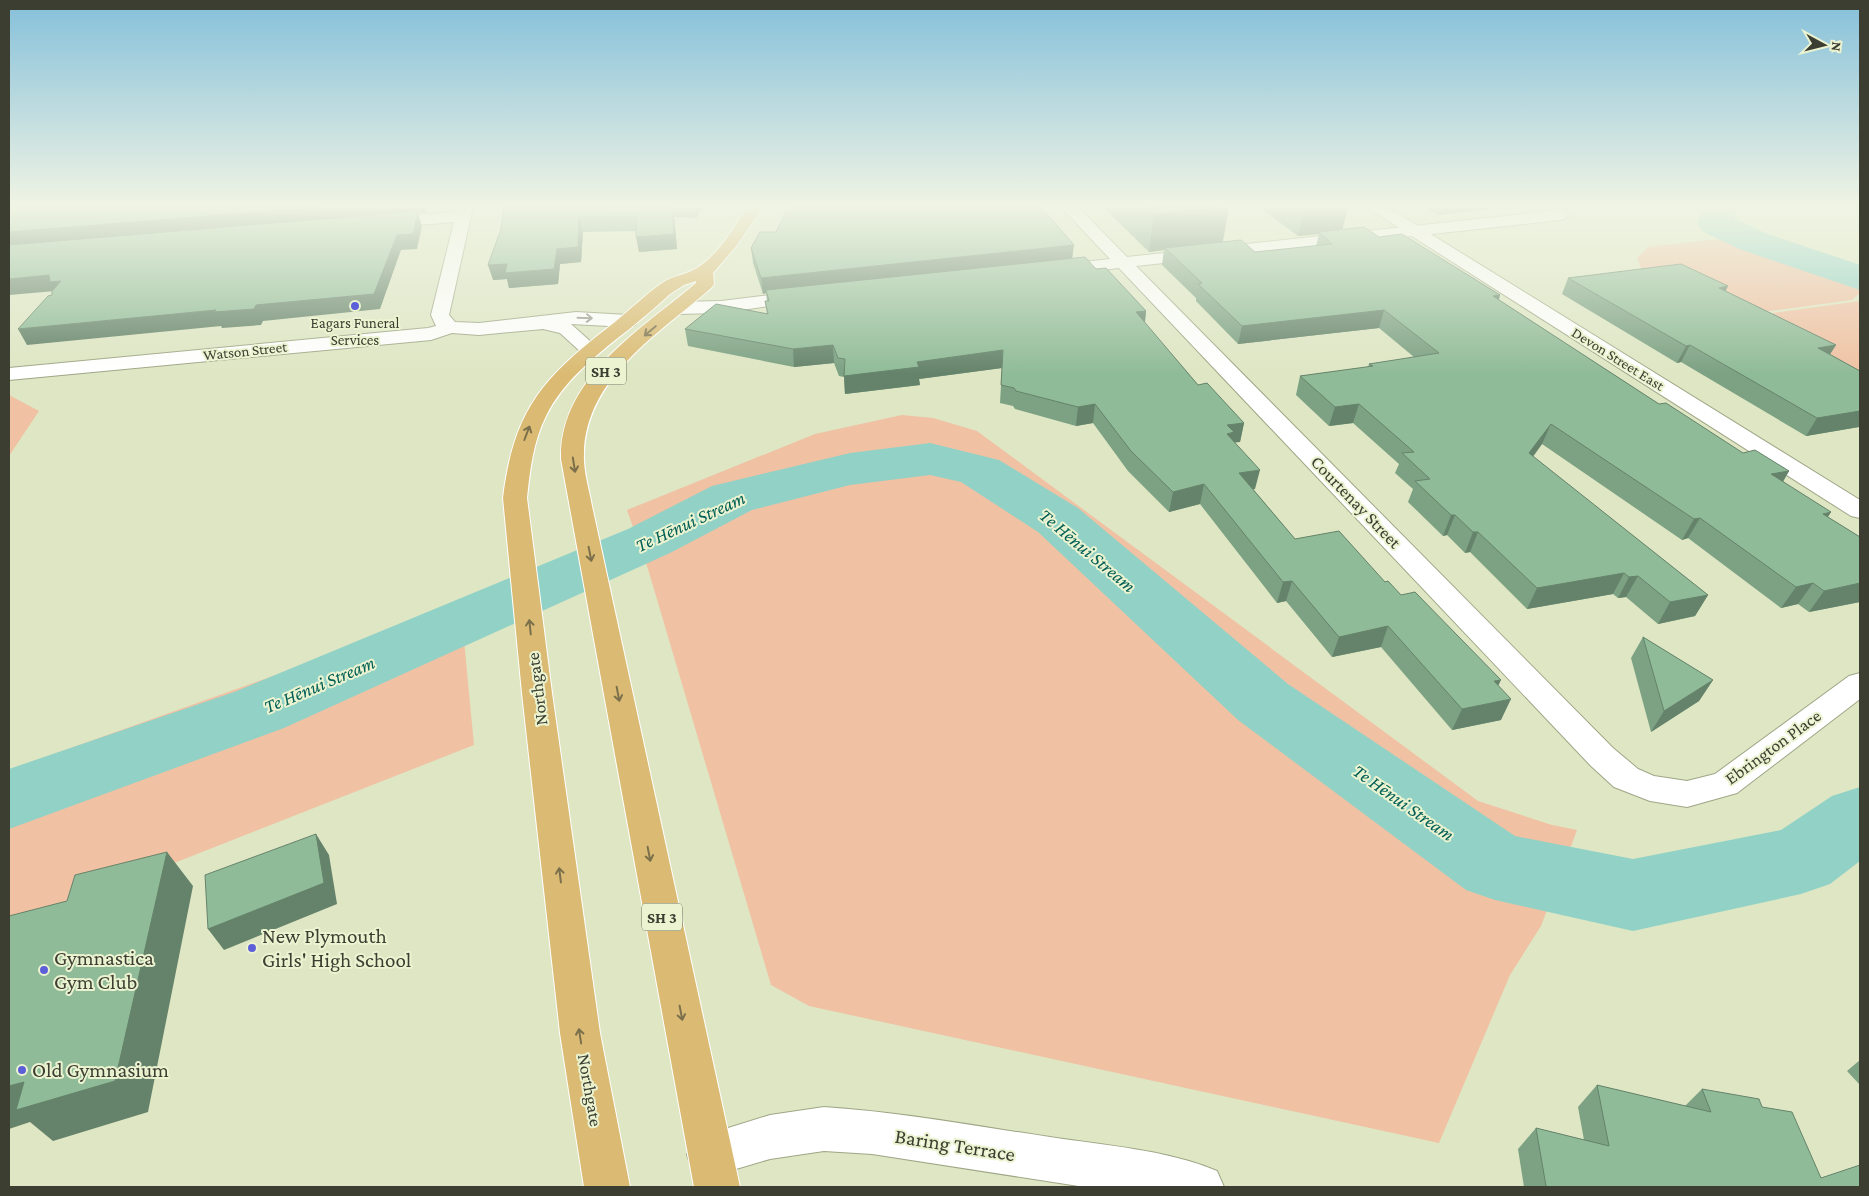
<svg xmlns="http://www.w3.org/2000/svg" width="1869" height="1196" font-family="'Crimson Pro',serif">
<rect width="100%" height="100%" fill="#dee6c4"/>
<!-- green -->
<path fill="#f0c1a3" d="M 1720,239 L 1860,290 L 1860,293 L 1852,300 L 1740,315 L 1641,268 L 1637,258 L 1648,247 Z
M 1860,301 L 1860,378 L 1737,318 Z
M 9,395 L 39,411 L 9,456 Z
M 902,415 L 933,418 L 977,431 L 1478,801 L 1552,825 L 1577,830 L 1541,926 L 1510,975 L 1439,1143 L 809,1006 L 771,985 L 648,569 L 627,510 L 815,434 Z
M 461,609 L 474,745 L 9,928 L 9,770 Z"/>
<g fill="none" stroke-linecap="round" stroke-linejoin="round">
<!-- river -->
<path fill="#92d2c6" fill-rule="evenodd" d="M 1703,207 L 1737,207 L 1734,218 L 1765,233 L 1860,265 L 1860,290 L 1739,249 L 1702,231 L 1697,223 Z
M 930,443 L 999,460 L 1078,508 L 1288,684 L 1515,836 L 1633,859 L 1781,830 L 1832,796 L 1860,787 L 1860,861 L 1830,884 L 1801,894 L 1633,931 L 1495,900 L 1466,890 L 1238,720 L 1038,532 L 961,482 L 930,475 L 850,485 L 752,510 L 670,553 L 284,728 L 9,829 L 9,769 L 234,692 L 628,529 L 712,486 L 850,453 Z"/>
<!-- street casing -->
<g stroke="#9fa686" stroke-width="2">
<path id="street" d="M 457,207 L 473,207 L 449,315 L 455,322 L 479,323 L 576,312 L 628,315 L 635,317 L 637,321 L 635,325 L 628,327 L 571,324 L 600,350 L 597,354 L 590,356 L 583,354 L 560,333 L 543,329 L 479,335 L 452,333 L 431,340 L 9,380 L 9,368 L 428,328 L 436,326 L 431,315 L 454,222 L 382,228 L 376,226 L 374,223 L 376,220 L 382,218 L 456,212 Z
M 1061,207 L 1078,207 L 1127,257 L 1560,210 L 1566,212 L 1568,215 L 1566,218 L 1560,220 L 1136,266 L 1613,748 L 1638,769 L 1654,776 L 1687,781 L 1715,774 L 1849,676 L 1860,673 L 1860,699 L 1737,793 L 1687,807 L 1650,801 L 1614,787 L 1591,766 L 1119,268 L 1056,275 L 1050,274 L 1047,270 L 1050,266 L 1056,265 L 1110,259 Z
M 804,291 L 810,292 L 813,296 L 810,300 L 721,313 L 677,314 L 670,312 L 668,308 L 670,304 L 677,302 L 721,301 Z
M 824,1107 C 900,1112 975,1126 1050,1137 C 1103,1145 1168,1150 1217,1171 L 1224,1187 L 1085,1187 L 872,1154 L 824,1151 L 770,1159 L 709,1177 L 693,1171 L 687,1155 L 693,1139 L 770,1115 Z"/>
</g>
<!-- secondary casing -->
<g stroke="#9fa686" stroke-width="2">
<path id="secondary" d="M 1368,207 L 1387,207 L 1860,500 L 1860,518 L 1851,516 L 1371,210 Z"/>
</g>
<!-- highway casing -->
<g stroke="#fff" stroke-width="2">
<path id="highway" d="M 747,207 L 763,207 L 737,245 L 713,273 L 714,284 L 711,288 C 660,333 586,377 584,453 C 583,471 589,489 592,506 L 740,1187 L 694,1187 L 561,459 C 559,378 642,329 696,283 L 696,281 L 684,285 L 670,294 C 658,305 645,316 633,326 C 600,352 564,379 546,416 C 533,442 530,470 527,498 L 552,693 L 600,1033 L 630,1187 L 584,1187 L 560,1033 L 522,693 L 503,498 C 514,407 545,376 615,322 C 631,309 645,295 662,283 C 674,275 686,275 697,268 C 718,255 734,228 747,207 Z"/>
</g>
<!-- street -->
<use href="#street" fill="#fff" fill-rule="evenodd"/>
<!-- secondary -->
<use href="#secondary" fill="#fff" fill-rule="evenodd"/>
<!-- highway -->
<use href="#highway" fill="#dbbb73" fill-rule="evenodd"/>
</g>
<!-- wall -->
<path fill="#7ca183" d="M 504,207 L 703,207 L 696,218 L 674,217 L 677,249 L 639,252 L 636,231 L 583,232 L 581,262 L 560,264 L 558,284 L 509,288 L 507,279 L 493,280 Z
M 1103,207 L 1229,207 L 1223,242 L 1255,252 L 1316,246 L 1319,234 L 1298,236 L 1259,207 L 1348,207 L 1342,230 L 1379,237 L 1500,295 L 1499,300 L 1659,404 L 1743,453 L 1789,471 L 1783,482 L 1831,512 L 1828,517 L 1860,537 L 1860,602 L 1809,612 L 1798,604 L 1781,608 L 1688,538 L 1682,540 L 1542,444 L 1533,457 L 1708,595 L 1695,616 L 1658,624 L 1626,597 L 1618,598 L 1613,594 L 1527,609 L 1470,552 L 1465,553 L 1447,535 L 1443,536 L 1408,502 L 1413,489 L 1395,473 L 1399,464 L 1353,423 L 1329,426 L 1296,395 L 1300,376 L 1368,367 L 1369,364 L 1414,357 L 1379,328 L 1238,344 L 1196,301 L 1196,298 L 1162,265 L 1164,250 L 1149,252 Z
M 1423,207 L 1509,207 L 1438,215 Z
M 751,248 L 1073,259 L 1096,269 L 1146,311 L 1145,323 L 1198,385 L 1244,423 L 1240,442 L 1235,442 L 1255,489 L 1253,489 L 1295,539 L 1385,582 L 1401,595 L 1498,685 L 1501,720 L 1452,730 L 1381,647 L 1332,657 L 1286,601 L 1277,603 L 1200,504 L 1169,512 L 1128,471 L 1093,423 L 1076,426 L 1015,409 L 1013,406 L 1000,403 L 1002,368 L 919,379 L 920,385 L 845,394 L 844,377 L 839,376 L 834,363 L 794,367 L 688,346 L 685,329 L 767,313 L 765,301 L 767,301 L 766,293 L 763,294 L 753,263 Z
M 1568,278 L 1726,291 L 1836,345 L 1830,354 L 1860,371 L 1860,426 L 1859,427 L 1806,436 L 1681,362 L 1677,363 L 1562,294 Z
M 1643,637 L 1713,680 L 1699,701 L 1651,732 L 1631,658 Z
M 1860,1060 L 1860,1085 L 1847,1071 Z
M 1597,1085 L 1685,1106 L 1702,1089 L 1762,1107 L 1821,1178 L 1860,1187 L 1524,1187 L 1518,1149 L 1536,1128 L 1584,1140 L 1578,1107 Z"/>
<!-- shaded-wall -->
<path fill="#65836a" d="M 319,207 L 428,207 L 426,213 L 418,213 L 422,226 L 417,249 L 401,250 L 380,309 L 263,321 L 261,325 L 222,328 L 221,326 L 27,345 L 18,329 L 216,310 L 254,309 L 9,247 L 9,232 Z
M 672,207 L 674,217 L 677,249 L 639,252 L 636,237 Z
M 694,207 L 703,207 L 696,218 Z
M 1222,207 L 1229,207 L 1222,244 L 1165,248 L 1164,250 L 1149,252 L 1154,214 Z
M 1305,207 L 1348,207 L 1342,231 L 1319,232 L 1319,234 L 1298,236 Z
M 1440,207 L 1509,207 L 1438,215 Z
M 579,217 L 583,232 L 581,262 L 560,264 L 558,284 L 509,288 L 507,279 L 493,280 L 488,265 L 557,249 Z
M 1074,245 L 1072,260 L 766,290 L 766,293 L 763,294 L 761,278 Z
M 49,275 L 61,281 L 55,291 L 9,295 L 9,279 Z
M 1728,286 L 1720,303 L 1719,288 Z
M 1500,295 L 1494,313 L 1493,296 Z
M 1384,310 L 1379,328 L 1238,344 L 1242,326 Z
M 1146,311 L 1144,328 L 1136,312 Z
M 833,345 L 834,363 L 794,367 L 793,349 Z
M 1690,345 L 1681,362 L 1677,363 L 1686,346 Z
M 1836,345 L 1825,362 L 1818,348 Z
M 1003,350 L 1002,368 L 919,379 L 920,385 L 845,394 L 844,376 L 917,362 Z
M 1095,404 L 1093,423 L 1076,426 L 1078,407 Z
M 1359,404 L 1353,423 L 1329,426 L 1335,407 Z
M 1860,411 L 1860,426 L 1859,427 L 1806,436 L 1817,418 Z
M 1244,423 L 1240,442 L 1231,443 L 1223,453 L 1227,425 Z
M 1551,424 L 1542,444 L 1520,473 L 1529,453 Z
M 1260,470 L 1255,489 L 1234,492 L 1239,473 Z
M 1789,471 L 1777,491 L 1771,474 Z
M 1204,484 L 1200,504 L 1169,512 L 1173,492 Z
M 1831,512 L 1817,533 L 1823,514 Z
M 1451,515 L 1455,515 L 1447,535 L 1443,536 Z
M 1700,518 L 1688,538 L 1682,540 L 1694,519 Z
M 1473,532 L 1478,532 L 1470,552 L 1465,553 Z
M 1624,573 L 1613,594 L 1527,609 L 1537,588 Z
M 1638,576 L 1626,597 L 1618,598 L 1629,577 Z
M 1292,581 L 1286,601 L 1277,603 L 1283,582 Z
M 1813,583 L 1798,604 L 1781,608 L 1796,587 Z
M 1860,583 L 1860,602 L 1809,612 L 1824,591 Z
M 1708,595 L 1695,616 L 1658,624 L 1670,602 Z
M 1388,626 L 1381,647 L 1332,657 L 1339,637 Z
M 1501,680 L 1491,701 L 1494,681 Z
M 1713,680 L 1699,701 L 1651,732 L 1664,711 Z
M 1511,699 L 1501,720 L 1452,730 L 1462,709 Z
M 316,834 L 329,855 L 337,904 L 224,950 L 208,929 Z
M 167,852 L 193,886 L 148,1112 L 53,1141 L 30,1122 L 9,1129 L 9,1086 Z"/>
<!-- building -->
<path fill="#90bb98" stroke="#65836a" d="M 9,207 L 319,207 L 9,232 Z
M 504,207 L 672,207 L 674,234 L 636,237 L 636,216 L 579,217 L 578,247 L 557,249 L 554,269 L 505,273 L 507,264 L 488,265 L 501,229 Z
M 788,207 L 1041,207 L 1074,245 L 761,278 L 751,248 L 760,232 L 776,232 Z
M 1146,207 L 1222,207 L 1154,214 Z
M 418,211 L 413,234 L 397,235 L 374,294 L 256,305 L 254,309 L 214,312 L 216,310 L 18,329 L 48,296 L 52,295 L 52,291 L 61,281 L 50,282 L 49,275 L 9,279 L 9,245 Z
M 1364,227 L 1379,237 L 1402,234 L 1500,295 L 1493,296 L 1659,404 L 1666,403 L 1743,453 L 1755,450 L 1789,471 L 1771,474 L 1831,512 L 1823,514 L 1860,537 L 1860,583 L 1824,591 L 1813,583 L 1796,587 L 1700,518 L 1694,519 L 1551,424 L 1529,453 L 1708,595 L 1670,602 L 1638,576 L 1629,577 L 1624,573 L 1537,588 L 1478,532 L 1473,532 L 1455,515 L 1451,515 L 1415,481 L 1430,479 L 1402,453 L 1414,452 L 1359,404 L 1335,407 L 1300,376 L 1373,366 L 1369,364 L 1439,353 L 1384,310 L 1242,326 L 1198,284 L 1202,283 L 1165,248 L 1241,240 L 1255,252 L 1332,244 L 1319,232 Z
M 1085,257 L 1096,269 L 1106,268 L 1146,311 L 1136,312 L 1198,385 L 1207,383 L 1244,423 L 1227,425 L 1234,432 L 1227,434 L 1260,470 L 1239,473 L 1295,539 L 1339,531 L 1385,582 L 1388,581 L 1401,595 L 1415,592 L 1501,680 L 1494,681 L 1511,699 L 1462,709 L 1388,626 L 1339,637 L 1292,581 L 1283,582 L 1204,484 L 1173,492 L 1131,451 L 1095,404 L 1078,407 L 1016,391 L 1014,388 L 1001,385 L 1003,350 L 917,362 L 919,367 L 844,376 L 845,359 L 838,358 L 833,345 L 793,349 L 685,329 L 716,304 L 768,314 L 765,301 L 769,301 L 766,290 Z
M 1681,264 L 1728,286 L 1719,288 L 1836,345 L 1818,348 L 1860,371 L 1860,411 L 1817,418 L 1690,345 L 1686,346 L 1568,278 Z
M 1643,637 L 1713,680 L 1664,711 Z
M 316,834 L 324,883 L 208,929 L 205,875 Z
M 167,852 L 115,1081 L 16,1110 L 24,1082 L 9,1086 L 9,916 L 67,901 L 75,875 Z
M 1597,1085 L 1711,1112 L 1702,1089 L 1759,1099 L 1762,1107 L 1792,1112 L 1821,1178 L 1860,1165 L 1860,1187 L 1549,1187 L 1546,1186 L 1536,1128 L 1609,1146 Z"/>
<!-- one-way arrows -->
<defs><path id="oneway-shaft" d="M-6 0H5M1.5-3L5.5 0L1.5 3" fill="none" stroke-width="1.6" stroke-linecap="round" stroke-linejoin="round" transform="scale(1.25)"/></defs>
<use stroke="#9d9e98" href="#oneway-shaft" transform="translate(585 318) rotate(2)"/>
<g stroke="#7b704b">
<use href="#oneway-shaft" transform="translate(650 331) rotate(140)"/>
<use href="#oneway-shaft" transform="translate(527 433) rotate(-69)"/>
<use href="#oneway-shaft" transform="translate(574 465) rotate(81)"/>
<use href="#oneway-shaft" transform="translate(590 554) rotate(79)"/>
<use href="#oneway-shaft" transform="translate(530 627) rotate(-96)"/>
<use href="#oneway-shaft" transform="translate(618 694) rotate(79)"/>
<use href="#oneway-shaft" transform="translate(649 854) rotate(79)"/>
<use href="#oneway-shaft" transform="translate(560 875) rotate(-97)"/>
<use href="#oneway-shaft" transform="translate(681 1013) rotate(79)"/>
<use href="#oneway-shaft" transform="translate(580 1036) rotate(-99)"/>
</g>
<!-- sky -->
<linearGradient id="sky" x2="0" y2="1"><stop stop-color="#85c0da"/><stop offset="0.55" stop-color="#f0f4e4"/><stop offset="1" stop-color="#f0f4e4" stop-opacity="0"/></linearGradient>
<rect width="1869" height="374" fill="url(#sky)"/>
<!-- markers -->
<g fill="#5c5fd7" stroke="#ebf3d1" stroke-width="2">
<circle cx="355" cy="306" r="5"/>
<circle cx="252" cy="948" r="5"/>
<circle cx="44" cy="970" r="5"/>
<circle cx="22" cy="1070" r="5"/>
</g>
<g text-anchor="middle" stroke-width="4" stroke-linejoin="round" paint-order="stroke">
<!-- far-poi labels -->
<g font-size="15" fill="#3b3e31" stroke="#ebf3d1">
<text x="355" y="328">Eagars Funeral<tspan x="355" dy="17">Services</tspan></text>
</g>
<!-- far-street labels -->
<g font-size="15" fill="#3b3e31" stroke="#ebf3d1">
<text transform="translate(245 351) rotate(-6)" y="5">Watson Street</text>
<text transform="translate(1618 359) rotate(32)" y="5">Devon Street East</text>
</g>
<!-- shield labels -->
<g fill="#ebf3d1" stroke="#707461" stroke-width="1">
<rect x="586" y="357.5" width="40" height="27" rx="4"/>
<rect x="642" y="903.5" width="40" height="27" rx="4"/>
</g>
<g font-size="16" font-weight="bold" fill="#3b3e31">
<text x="606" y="377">SH 3</text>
<text x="662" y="923">SH 3</text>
</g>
<!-- street labels -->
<g font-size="18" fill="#3b3e31" stroke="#ebf3d1">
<text transform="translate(1356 502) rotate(46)" y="6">Courtenay Street</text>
<text transform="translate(537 689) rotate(-97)" y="6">Northgate</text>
<text transform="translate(1773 747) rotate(-36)" y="6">Ebrington Place</text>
<text transform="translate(590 1090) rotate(80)" y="6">Northgate</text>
</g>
<!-- water labels -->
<g font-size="19" font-style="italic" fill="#015f55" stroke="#ebf3d1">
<text transform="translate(690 521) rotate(-25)" y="7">Te Hēnui Stream</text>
<text transform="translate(1088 550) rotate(40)" y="7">Te Hēnui Stream</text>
<text transform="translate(319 684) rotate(-23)" y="7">Te Hēnui Stream</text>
<text transform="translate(1404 802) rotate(35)" y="7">Te Hēnui Stream</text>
</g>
<!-- near-poi labels -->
<g font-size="21" fill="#3b3e31" stroke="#ebf3d1" text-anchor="start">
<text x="262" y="943">New Plymouth<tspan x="262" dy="24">Girls' High School</tspan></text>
<text x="54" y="965">Gymnastica<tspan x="54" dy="24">Gym Club</tspan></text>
<text x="32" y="1077">Old Gymnasium</text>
</g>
<!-- near-street labels -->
<g font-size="21" fill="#3b3e31" stroke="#ebf3d1">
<text transform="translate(955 1145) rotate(9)" y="7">Baring Terrace</text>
</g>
</g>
<!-- border -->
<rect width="1869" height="1196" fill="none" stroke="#3b3e31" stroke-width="20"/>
<!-- north arrow -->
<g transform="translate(1824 45) rotate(97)" stroke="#ebf3d1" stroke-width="4" paint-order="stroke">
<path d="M0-4L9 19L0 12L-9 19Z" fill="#3b3e31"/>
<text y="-8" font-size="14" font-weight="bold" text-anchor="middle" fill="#3b3e31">N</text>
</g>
</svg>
